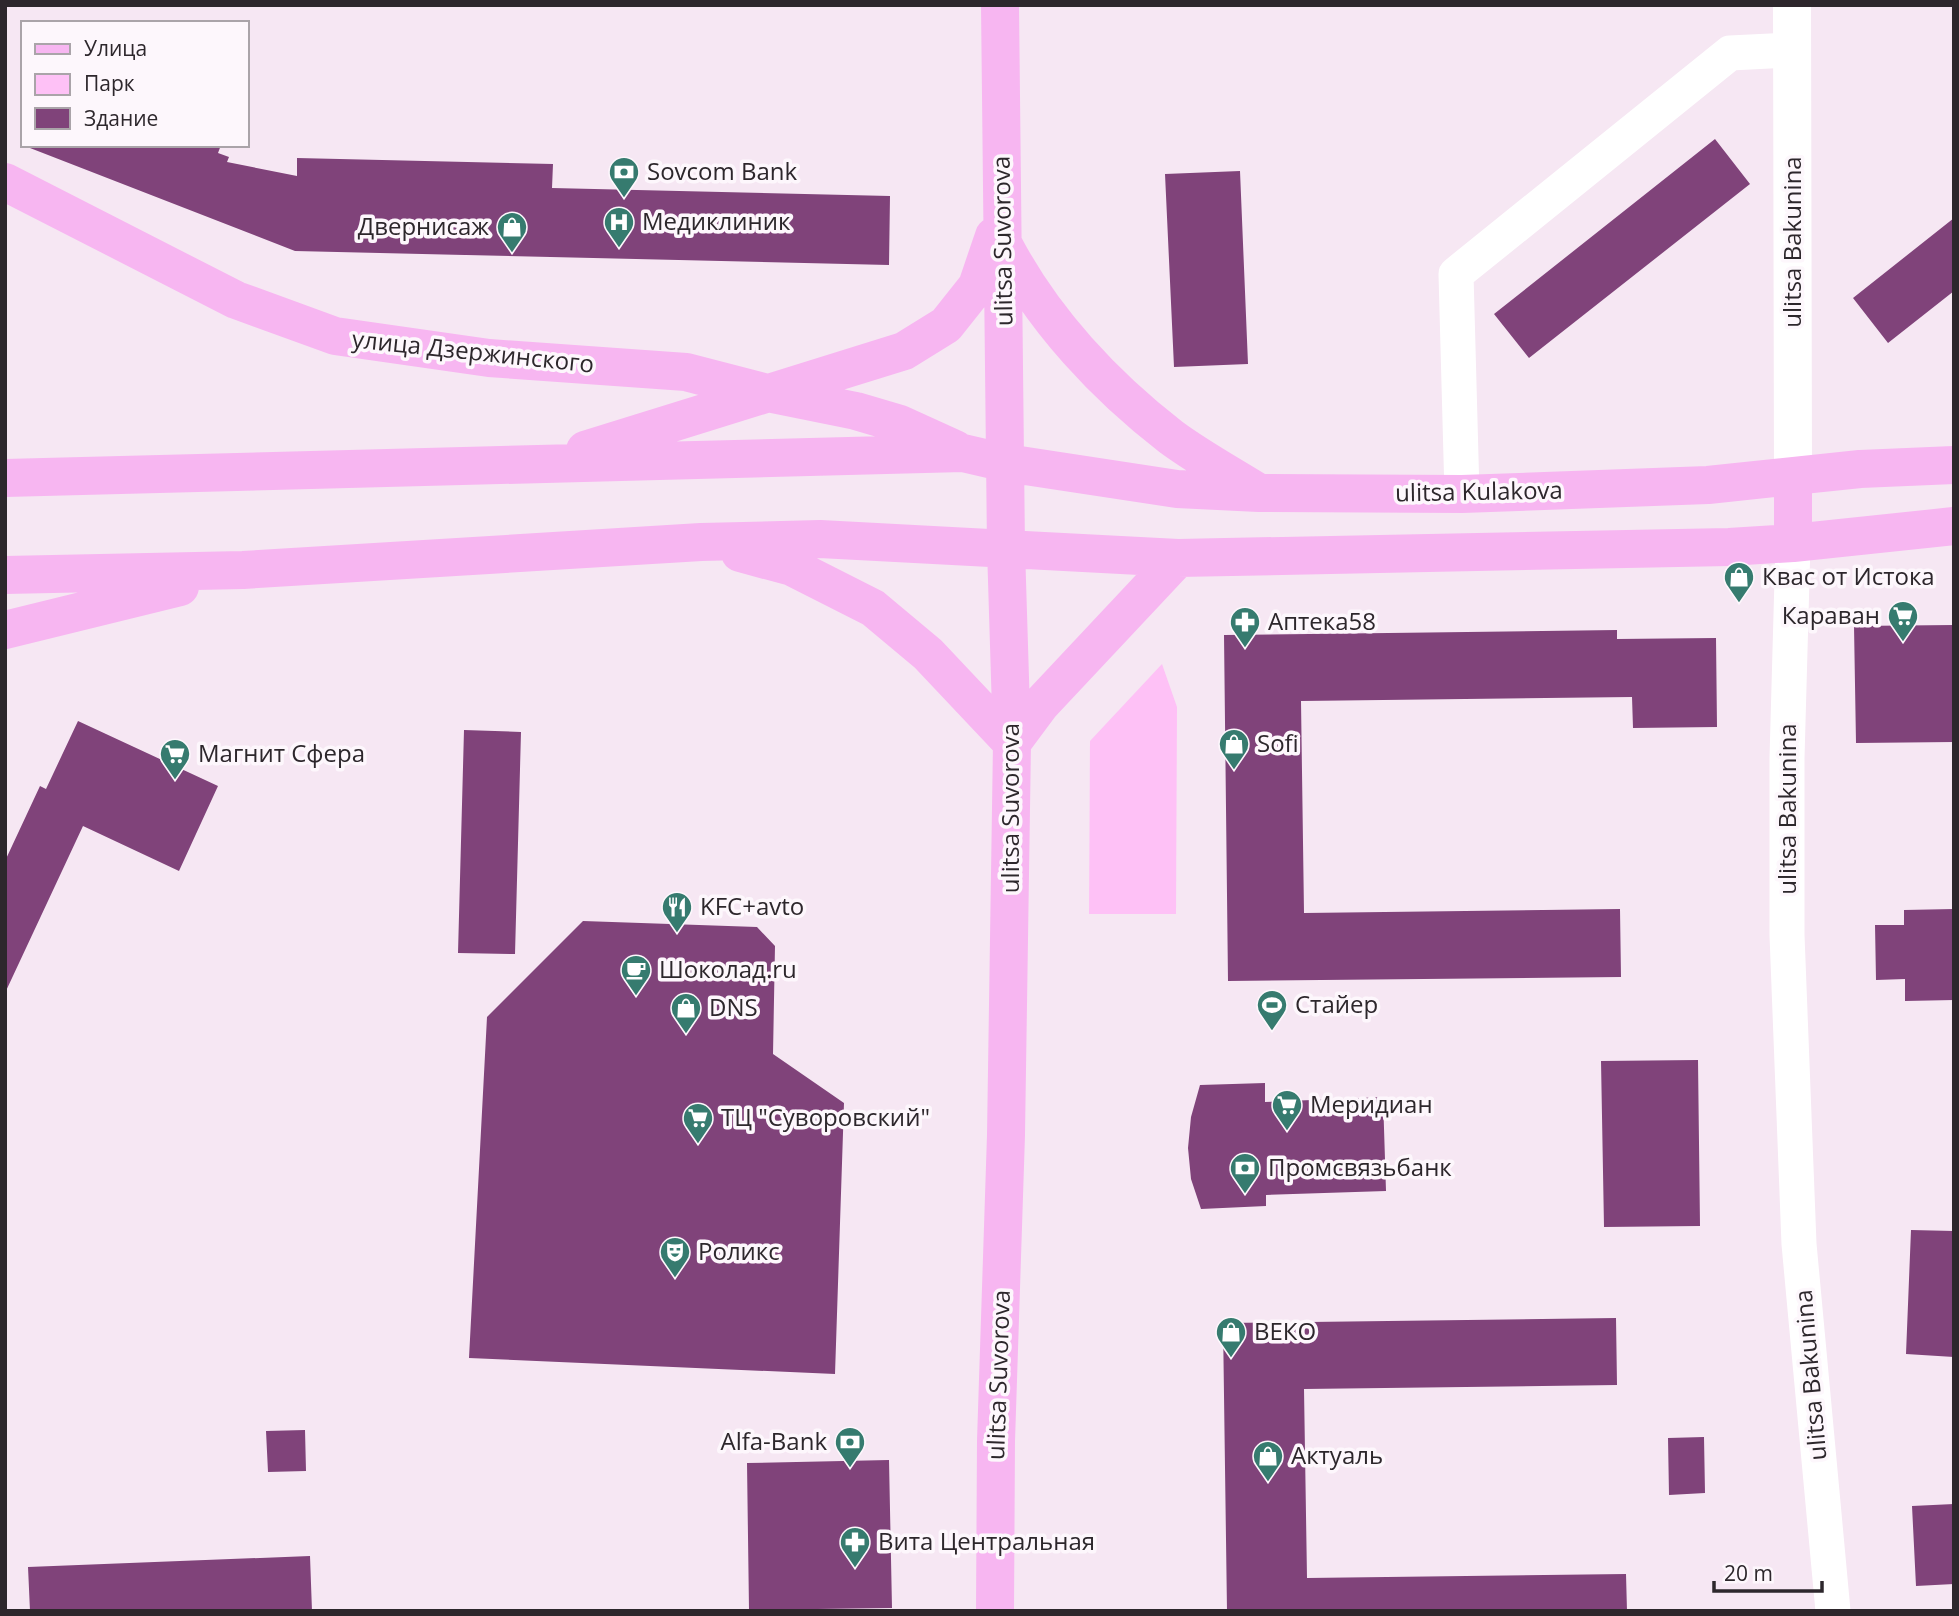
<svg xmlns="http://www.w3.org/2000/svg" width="1959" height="1616" font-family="'Open Sans',sans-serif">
<rect width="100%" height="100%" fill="#f6e7f3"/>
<!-- green -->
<path fill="#fec1f6" d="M 1162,664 L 1177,707 L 1176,914 L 1089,914 L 1090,741 Z"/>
<!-- building -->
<path fill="#80437a" d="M 1715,139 L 1750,184 L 1529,358 L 1494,314 Z
M 30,145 L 221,145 L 218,153 L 229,157 L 227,162 L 297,176 L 297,158 L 553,164 L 552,188 L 890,196 L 889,265 L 295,251 L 30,148 Z
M 1240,171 L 1248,364 L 1174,367 L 1165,174 Z
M 1954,218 L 1954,291 L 1888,343 L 1853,298 Z
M 1954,625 L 1954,742 L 1856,743 L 1854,626 Z
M 1617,630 L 1617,639 L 1716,638 L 1717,727 L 1633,728 L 1632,697 L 1301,701 L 1304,913 L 1620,909 L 1621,977 L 1228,981 L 1224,635 Z
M 78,721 L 218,786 L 179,871 L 83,826 L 5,993 L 5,861 L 40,786 L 46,789 Z
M 464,730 L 521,732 L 515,954 L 458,953 Z
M 1954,909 L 1954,1000 L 1905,1001 L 1905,979 L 1876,980 L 1875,925 L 1904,925 L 1904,910 Z
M 583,921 L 757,927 L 775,946 L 773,1054 L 844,1103 L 835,1374 L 469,1358 L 487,1017 Z
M 1698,1060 L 1700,1226 L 1604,1227 L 1601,1061 Z
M 1265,1083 L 1265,1102 L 1383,1097 L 1386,1191 L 1266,1195 L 1266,1206 L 1201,1209 L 1191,1179 L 1188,1148 L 1191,1117 L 1200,1085 Z
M 1911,1230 L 1954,1231 L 1954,1357 L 1906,1354 Z
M 1616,1318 L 1617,1385 L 1304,1389 L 1307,1578 L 1626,1574 L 1627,1611 L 1227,1611 L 1223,1323 Z
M 305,1430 L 306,1471 L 268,1472 L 266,1431 Z
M 1704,1437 L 1705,1493 L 1669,1495 L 1668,1438 Z
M 889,1460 L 892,1608 L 749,1610 L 747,1463 Z
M 1954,1504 L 1954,1584 L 1916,1586 L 1912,1506 Z
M 310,1556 L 312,1611 L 30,1611 L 28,1567 Z"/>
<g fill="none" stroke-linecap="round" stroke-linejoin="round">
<!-- street -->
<path stroke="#fff" stroke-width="35" d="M 1462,494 L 1456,274 L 1730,53 L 1792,50
M 1793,543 L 1787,758 L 1787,935 L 1799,1244 L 1833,1611"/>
<!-- secondary -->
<path stroke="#fff" stroke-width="38" d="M 1792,5 L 1793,477"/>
<!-- primary -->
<path stroke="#f7b6f1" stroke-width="38" d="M 5,182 L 236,300 L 335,336 L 489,358 L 686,372 L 767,393 L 856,411 L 900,424 L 955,449
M 1005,247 C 1044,321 1105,386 1171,437 C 1198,457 1229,474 1258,492
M 585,450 L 904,351 L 946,325 L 977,286 L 994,236
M 5,478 L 963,453 L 1006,463 L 1177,489 L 1259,493 L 1462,494 L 1708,485 L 1860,469 L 1954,465
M 1793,543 L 1793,477
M 740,553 L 792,567 L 873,608 L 928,654 L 1012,743 L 1041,704 L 1178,558
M 5,575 L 243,570 L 701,542 L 820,539 L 1178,558 L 1729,547 L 1793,543 L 1954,526
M 5,630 L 180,587
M 995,1611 L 996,1441 L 1006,1135 L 1012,743 L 1006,548 L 1000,5"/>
</g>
<!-- icons -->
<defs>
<g id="bank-pin" transform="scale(1.575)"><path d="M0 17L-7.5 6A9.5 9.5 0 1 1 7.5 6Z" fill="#367b6f" stroke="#fdf7fc"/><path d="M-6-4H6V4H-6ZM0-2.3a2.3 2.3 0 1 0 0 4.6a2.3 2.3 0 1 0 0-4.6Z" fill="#fff"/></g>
<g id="hospital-pin" transform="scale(1.575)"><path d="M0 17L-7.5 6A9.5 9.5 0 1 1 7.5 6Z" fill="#367b6f" stroke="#fdf7fc"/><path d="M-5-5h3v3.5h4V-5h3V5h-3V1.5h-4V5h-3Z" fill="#fff"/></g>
<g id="shop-pin" transform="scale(1.575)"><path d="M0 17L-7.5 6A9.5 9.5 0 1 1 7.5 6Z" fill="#367b6f" stroke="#fdf7fc"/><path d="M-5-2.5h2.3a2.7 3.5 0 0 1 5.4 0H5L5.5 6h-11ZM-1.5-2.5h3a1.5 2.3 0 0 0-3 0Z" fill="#fff"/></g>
<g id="supermarket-pin" transform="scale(1.575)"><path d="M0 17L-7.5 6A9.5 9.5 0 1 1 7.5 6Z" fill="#367b6f" stroke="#fdf7fc"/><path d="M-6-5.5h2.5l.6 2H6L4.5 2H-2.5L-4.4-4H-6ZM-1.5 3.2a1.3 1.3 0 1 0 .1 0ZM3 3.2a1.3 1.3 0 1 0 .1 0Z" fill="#fff"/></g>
<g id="pharmacy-pin" transform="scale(1.575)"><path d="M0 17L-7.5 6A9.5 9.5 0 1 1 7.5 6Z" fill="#367b6f" stroke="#fdf7fc"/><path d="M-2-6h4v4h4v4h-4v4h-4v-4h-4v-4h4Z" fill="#fff"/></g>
<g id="restaurant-pin" transform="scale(1.575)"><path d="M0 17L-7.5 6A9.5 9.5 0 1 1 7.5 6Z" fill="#367b6f" stroke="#fdf7fc"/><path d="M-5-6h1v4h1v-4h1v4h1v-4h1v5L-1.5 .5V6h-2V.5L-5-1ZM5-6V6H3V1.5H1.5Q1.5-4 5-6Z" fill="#fff"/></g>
<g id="cafe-pin" transform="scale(1.575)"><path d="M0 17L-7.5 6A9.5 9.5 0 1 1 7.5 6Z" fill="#367b6f" stroke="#fdf7fc"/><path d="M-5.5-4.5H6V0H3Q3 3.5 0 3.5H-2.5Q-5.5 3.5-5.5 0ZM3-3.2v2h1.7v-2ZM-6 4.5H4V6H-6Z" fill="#fff"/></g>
<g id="stadium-pin" transform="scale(1.575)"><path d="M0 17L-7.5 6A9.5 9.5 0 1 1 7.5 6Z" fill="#367b6f" stroke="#fdf7fc"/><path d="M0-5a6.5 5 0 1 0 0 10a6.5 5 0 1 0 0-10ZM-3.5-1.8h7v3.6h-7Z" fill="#fff"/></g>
<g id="theatre-pin" transform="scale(1.575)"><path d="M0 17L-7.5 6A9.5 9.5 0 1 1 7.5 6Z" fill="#367b6f" stroke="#fdf7fc"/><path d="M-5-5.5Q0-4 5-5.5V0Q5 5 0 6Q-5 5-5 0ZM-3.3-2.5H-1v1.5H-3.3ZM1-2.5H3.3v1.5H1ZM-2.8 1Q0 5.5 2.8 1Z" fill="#fff"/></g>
</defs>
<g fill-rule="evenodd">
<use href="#bank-pin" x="624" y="172"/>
<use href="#hospital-pin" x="619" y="222"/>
<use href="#shop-pin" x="512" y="227"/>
<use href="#shop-pin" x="1739" y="577"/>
<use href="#supermarket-pin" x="1903" y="616"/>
<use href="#pharmacy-pin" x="1245" y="622"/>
<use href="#shop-pin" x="1234" y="744"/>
<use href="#supermarket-pin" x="175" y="754"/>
<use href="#restaurant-pin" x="677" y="907"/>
<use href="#cafe-pin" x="636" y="970"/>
<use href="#stadium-pin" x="1272" y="1005"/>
<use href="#shop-pin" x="686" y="1008"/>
<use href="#supermarket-pin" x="1287" y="1105"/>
<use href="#supermarket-pin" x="698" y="1118"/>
<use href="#bank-pin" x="1245" y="1168"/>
<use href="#theatre-pin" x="675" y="1252"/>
<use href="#shop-pin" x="1231" y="1332"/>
<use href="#bank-pin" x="850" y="1442"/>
<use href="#shop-pin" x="1268" y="1456"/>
<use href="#pharmacy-pin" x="855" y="1542"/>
</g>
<g text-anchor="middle" stroke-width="7" stroke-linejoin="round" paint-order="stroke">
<!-- poi labels -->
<g font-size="24" fill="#2d272c" stroke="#fdf7fc" text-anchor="start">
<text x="647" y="180">Sovcom Bank</text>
<text x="642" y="230">Медиклиник</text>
<text x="489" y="235" text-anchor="end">Двернисаж</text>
<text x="1762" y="585">Квас от Истока</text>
<text x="1880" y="624" text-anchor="end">Караван</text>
<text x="1268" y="630">Аптека58</text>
<text x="1257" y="752">Sofi</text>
<text x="198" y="762">Магнит Сфера</text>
<text x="700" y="915">KFC+avto</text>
<text x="659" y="978">Шоколад.ru</text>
<text x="1295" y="1013">Стайер</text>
<text x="709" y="1016">DNS</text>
<text x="1310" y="1113">Меридиан</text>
<text x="721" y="1126">ТЦ "Суворовский"</text>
<text x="1268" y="1176">Промсвязьбанк</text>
<text x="698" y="1260">Роликс</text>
<text x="1254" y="1340">ВЕКО</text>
<text x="827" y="1450" text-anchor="end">Alfa-Bank</text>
<text x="1291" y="1464">Актуаль</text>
<text x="878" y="1550">Вита Центральная</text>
</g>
<!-- street labels -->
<g font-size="24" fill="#2d272c" stroke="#fdf7fc">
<text transform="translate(1003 241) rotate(-91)" y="8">ulitsa Suvorova</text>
<text transform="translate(1793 242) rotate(-90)" y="8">ulitsa Bakunina</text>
<text transform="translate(473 352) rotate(6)" y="8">улица Дзержинского</text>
<text transform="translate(1479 492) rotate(-1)" y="8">ulitsa Kulakova</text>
<text transform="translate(1011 808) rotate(-90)" y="8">ulitsa Suvorova</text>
<text transform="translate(1788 809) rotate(-90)" y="8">ulitsa Bakunina</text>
<text transform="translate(999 1375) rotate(-88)" y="8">ulitsa Suvorova</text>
<text transform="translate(1811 1375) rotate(-95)" y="8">ulitsa Bakunina</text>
</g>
</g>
<!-- border -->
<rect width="1959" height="1616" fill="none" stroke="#2d272c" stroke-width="14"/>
<!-- legend -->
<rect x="21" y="21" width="228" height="126" fill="#fdf7fc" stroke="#aaa4a9" stroke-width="2"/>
<rect x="35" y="44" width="35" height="10" fill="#f7b6f1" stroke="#aaa4a9" stroke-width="2"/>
<text x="84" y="56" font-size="21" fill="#2d272c">Улица</text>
<rect x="35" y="74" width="35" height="21" fill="#fec1f6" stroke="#aaa4a9" stroke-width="2"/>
<text x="84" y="91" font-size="21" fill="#2d272c">Парк</text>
<rect x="35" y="108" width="35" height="21" fill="#80437a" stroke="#aaa4a9" stroke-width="2"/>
<text x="84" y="126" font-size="21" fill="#2d272c">Здание</text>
<!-- scale -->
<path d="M1714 1581v10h108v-10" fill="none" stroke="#2d272c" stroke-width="3.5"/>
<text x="1724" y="1581" font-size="21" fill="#2d272c" stroke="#fdf7fc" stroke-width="5" paint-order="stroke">20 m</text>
</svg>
